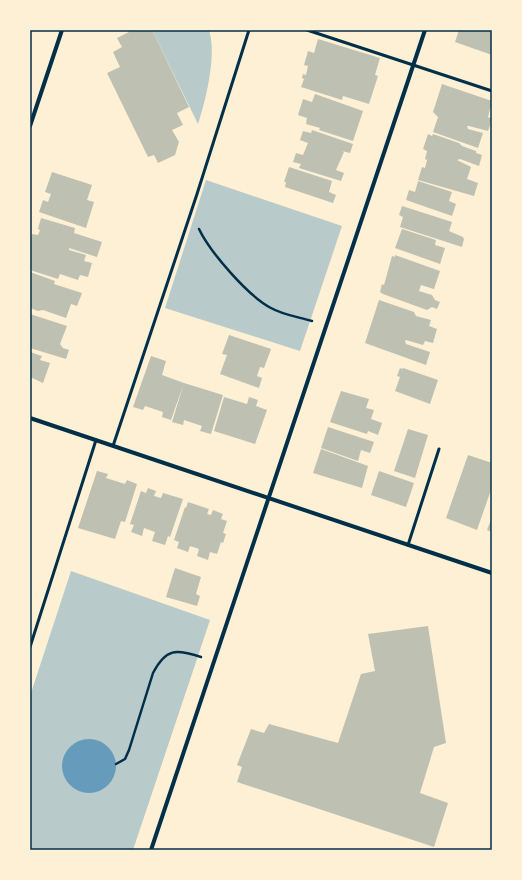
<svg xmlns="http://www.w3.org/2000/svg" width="522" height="880" font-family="Figtree,sans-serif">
<rect width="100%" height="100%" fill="#fdf0d5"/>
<!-- green -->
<path fill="#b9caca" d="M 152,30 L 209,30 C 217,54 206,100 198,124 Z
M 206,180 L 342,226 L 300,351 L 165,308 Z
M 71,571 L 210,620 L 133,850 L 30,850 L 30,696 Z"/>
<!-- water -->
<path fill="#669bbc" d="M62 766a27 27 0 1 1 54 0a27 27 0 1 1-54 0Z"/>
<!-- building -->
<path fill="#bec0b2" d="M 128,30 L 152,30 L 189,107 L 177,113 L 183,125 L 172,130 L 179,142 L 175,155 L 158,163 L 154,155 L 148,157 L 107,73 L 120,67 L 113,52 L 122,47 L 117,38 L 129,32 Z
M 459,30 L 492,30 L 492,55 L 455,42 Z
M 318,39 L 380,58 L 375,75 L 378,76 L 369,104 L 343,96 L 342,100 L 301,87 L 304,79 L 302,78 L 303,74 L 306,75 L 308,66 L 304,65 L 308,51 L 314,53 Z
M 442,84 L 492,101 L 488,117 L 492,119 L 488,131 L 469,126 L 467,126 L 468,129 L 483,133 L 478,148 L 433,132 L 438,117 L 433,112 Z
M 315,94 L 363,111 L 353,141 L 319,130 L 320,128 L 306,124 L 307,118 L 298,115 L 303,99 L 312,102 Z
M 312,130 L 353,144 L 350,153 L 342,151 L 344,152 L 336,170 L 344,173 L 341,181 L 299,168 L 301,164 L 293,162 L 296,153 L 303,155 L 308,143 L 300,140 L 303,131 L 311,133 Z
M 428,134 L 432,136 L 433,134 L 459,143 L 462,146 L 476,151 L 476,153 L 482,155 L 479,166 L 460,159 L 457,160 L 471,167 L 467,179 L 478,183 L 474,196 L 418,180 L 422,167 L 425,168 L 427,160 L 425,159 L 427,151 L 423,149 Z
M 289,167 L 332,181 L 329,192 L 336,195 L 333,203 L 285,187 L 286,182 L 284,182 Z
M 52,172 L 92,185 L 87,200 L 94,202 L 86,228 L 39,212 L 43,200 L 48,202 L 51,194 L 45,192 Z
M 418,181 L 452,192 L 449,201 L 456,204 L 452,216 L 406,200 L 409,190 L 415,192 Z
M 402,206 L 452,222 L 449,231 L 463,237 L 464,239 L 462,247 L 400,227 L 403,217 L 399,215 Z
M 41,218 L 75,228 L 74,233 L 102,242 L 97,257 L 69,248 L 69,250 L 86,255 L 84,261 L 92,263 L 88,277 L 80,275 L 78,280 L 60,274 L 58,279 L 30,270 L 30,242 L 32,234 L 38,235 L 40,230 L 38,229 Z
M 402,229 L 436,240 L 435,245 L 445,248 L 440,264 L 395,248 Z
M 395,255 L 440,271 L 434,289 L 421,285 L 419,291 L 432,295 L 435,300 L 440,302 L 437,309 L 432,307 L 427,310 L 383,294 L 380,292 L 382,284 L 384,285 L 392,256 L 395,257 Z
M 30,272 L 55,281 L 54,284 L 82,293 L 77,306 L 71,304 L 66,318 L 43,310 L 38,311 L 30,308 Z
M 379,300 L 414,312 L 416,316 L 431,320 L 429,326 L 437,329 L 433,343 L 425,341 L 423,345 L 406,340 L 405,341 L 406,344 L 430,352 L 426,365 L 365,343 Z
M 30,314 L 67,326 L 60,344 L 63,348 L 69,350 L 66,359 L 30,348 Z
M 229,335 L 271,349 L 264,368 L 260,367 L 257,376 L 262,378 L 259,388 L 220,374 L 227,355 L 222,354 Z
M 30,352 L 42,356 L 40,360 L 50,363 L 43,383 L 30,377 Z
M 151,356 L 166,361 L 162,375 L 184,383 L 171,420 L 162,417 L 163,412 L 145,406 L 143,410 L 133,407 Z
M 400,368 L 402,369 L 403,368 L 438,380 L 430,404 L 395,391 L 400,377 L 397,376 Z
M 184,383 L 223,395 L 211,434 L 200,431 L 202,426 L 184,420 L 183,425 L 172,422 Z
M 341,391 L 369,399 L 366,408 L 374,410 L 371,419 L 382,423 L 378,435 L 368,431 L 367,434 L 330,422 Z
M 224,397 L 247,404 L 249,397 L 258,400 L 256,406 L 267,410 L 255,444 L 214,431 Z
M 328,427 L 374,442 L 370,453 L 361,450 L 358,461 L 321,448 Z
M 408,429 L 428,435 L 415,478 L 394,471 Z
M 321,449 L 368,466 L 362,488 L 313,473 Z
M 468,455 L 492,463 L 492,487 L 477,530 L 446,518 Z
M 97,471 L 108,474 L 106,478 L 125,484 L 127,480 L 137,484 L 125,522 L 121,521 L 115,539 L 78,528 Z
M 379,471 L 414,483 L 406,507 L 371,495 Z
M 148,488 L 156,491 L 154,496 L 161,498 L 163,493 L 183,499 L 170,537 L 168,536 L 165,545 L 152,541 L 155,532 L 144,528 L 142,536 L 131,532 L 134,525 L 130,524 L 141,491 L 146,493 Z
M 188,502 L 209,509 L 207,514 L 211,515 L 213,510 L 223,514 L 221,519 L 227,521 L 223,533 L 226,534 L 223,543 L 221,542 L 217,554 L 210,552 L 208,560 L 197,556 L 199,549 L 190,546 L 188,552 L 177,548 L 179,542 L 174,540 L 185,507 L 186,508 Z
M 492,517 L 492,532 L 487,530 Z
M 175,568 L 201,577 L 196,594 L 200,596 L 197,606 L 166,597 Z
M 428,626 L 446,743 L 434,747 L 420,793 L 448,803 L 434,847 L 237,782 L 242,767 L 237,765 L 251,729 L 264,733 L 269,724 L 338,743 L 361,674 L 375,671 L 368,634 Z"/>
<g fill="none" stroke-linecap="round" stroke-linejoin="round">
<!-- path -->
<path stroke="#003049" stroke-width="2.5" d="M 199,229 C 210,252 248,296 271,308 C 283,315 299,317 312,321
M 116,764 L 125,759 L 129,750 L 153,673 C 166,648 176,649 201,657"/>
<!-- service -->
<path stroke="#003049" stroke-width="3" d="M 307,30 L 492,91
M 113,446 L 197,194 L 249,30
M 408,545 L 439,449
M 30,647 L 96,440"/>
<!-- minor -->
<path stroke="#003049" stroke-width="4" d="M 30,126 L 62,30
M 30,418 L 492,573
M 151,850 L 425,30"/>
</g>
<!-- border -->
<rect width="522" height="880" fill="none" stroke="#fdf0d5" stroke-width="62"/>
<rect x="31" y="31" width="460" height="818" fill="none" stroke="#003049" stroke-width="1.5"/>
</svg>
